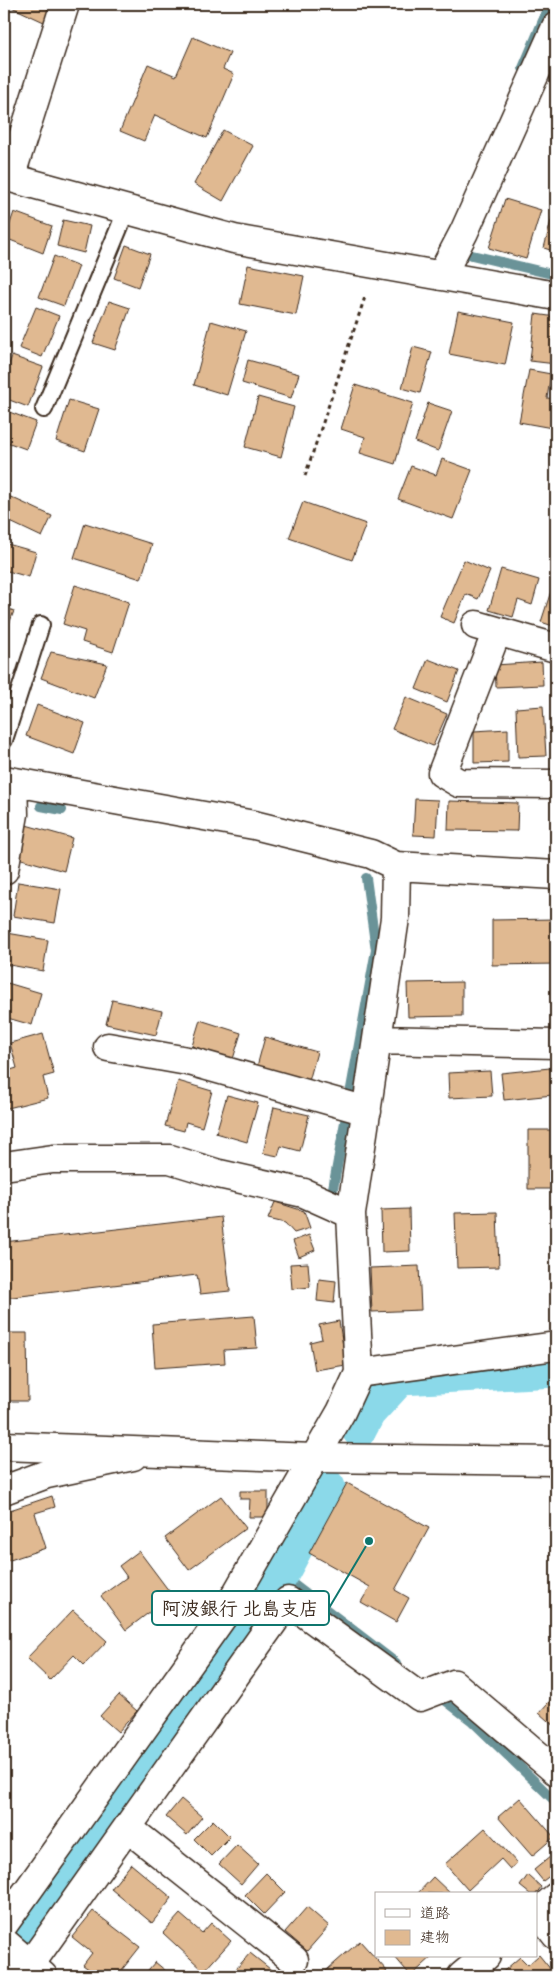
<svg xmlns="http://www.w3.org/2000/svg" width="560" height="1980" font-family="Delius,'Klee One',sans-serif">
<style>
.lines{fill:none;stroke-linecap:round;stroke-linejoin:round}
.stream{stroke:#6b9398;stroke-width:10}
.canal{stroke:#8bd9e9;stroke-width:35}
.building{fill:#e0b991;stroke:#3b2a1e}
.lane-casing{stroke:#3b2a1e;stroke-width:20}
.street-casing{stroke:#3b2a1e;stroke-width:31}
.secondary-casing{stroke:#3b2a1e;stroke-width:31}
.path{stroke:#3b2a1e;stroke-width:3;stroke-dasharray:4 4;stroke-linecap:butt}
.lane{stroke:#fff;stroke-width:16}
.street{stroke:#fff;stroke-width:28}
.secondary{stroke:#fff;stroke-width:28}
.leader{fill:none;stroke:#0f766e;stroke-width:2}
.callout-dot{fill:#0f766e;stroke:#fff;stroke-width:2}
.callout{fill:#fff;stroke:#0f766e;stroke-width:2}
.callout-label{font-size:19px;text-anchor:middle;font-weight:bold;fill:#3b2a1e}
</style>
<rect width="100%" height="100%" fill="#fff"/>
<filter id="ink" filterUnits="userSpaceOnUse"><feTurbulence type="fractalNoise" baseFrequency=".02" numOctaves="2"/><feDisplacementMap in="SourceGraphic" scale="10" xChannelSelector="R" yChannelSelector="G"/><feConvolveMatrix kernelMatrix="1 2 1 2 8 2 1 2 1" color-interpolation-filters="sRGB"/></filter>
<g filter="url(#ink)">
<g class="lines">
<path class="stream" d="M523,68L550,4
M455,251L556,275
M41,806L62,810
M332,1194L376,950L366,878
M281,1575L396,1663
M437,1694L471,1720L556,1802"/>
<path class="canal" d="M359,1430L368,1413L400,1378L556,1370
M4,1963L146,1772L281,1575L328,1487"/>
</g>
<path class="building" d="M5,4H54L46,23Z
M193,37L230,53L223,69L234,74L207,138L155,115L144,141L120,131L148,64L176,76Z
M223,130L253,146L223,201L194,184Z
M505,199L541,210L526,259L489,248Z
M14,212L52,226L43,253L5,238Z
M552,217L556,218V252L544,248Z
M63,220L90,226L84,253L57,246Z
M126,245L150,254L138,287L114,278Z
M54,256L79,266L64,306L39,297Z
M248,265L304,276L296,315L240,304Z
M109,301L130,308L115,350L93,343Z
M36,307L59,316L42,357L19,348Z
M458,311L514,322L505,365L449,354Z
M535,314L556,317V364L530,361Z
M211,321L246,331L227,395L194,385Z
M413,347L432,352L420,393L402,388Z
M12,356L43,367L28,407L4,398V378Z
M248,360L299,374L291,398L242,383Z
M529,370L551,374L547,398L556,399L552,428L519,422Z
M355,385L413,403L395,464L360,453L365,437L341,429Z
M258,397L294,407L281,457L245,447Z
M69,400L99,409L85,451L56,441Z
M428,403L452,411L438,451L415,442Z
M4,410L36,422L26,449L4,441Z
M442,459L472,470L453,519L398,499L411,466L436,475Z
M4,494L52,516L42,537L4,519Z
M303,502L366,524L352,560L289,538Z
M85,523L152,544L141,579L74,558Z
M4,543L36,552L29,577L4,570Z
M464,560L490,571L478,599L466,594L454,623L440,617Z
M501,569L539,580L532,605L518,600L513,617L489,610Z
M75,585L129,602L113,652L82,642L85,631L63,624Z
M553,585L556,586V627L541,622Z
M4,607L14,611L4,637Z
M51,652L107,664L94,698L41,678Z
M428,659L459,671L447,702L416,689Z
M542,662L543,685L496,687L495,665Z
M406,697L447,714L433,746L392,729Z
M37,705L85,723L74,754L26,736Z
M543,706L546,756L518,757L516,708Z
M508,729V762L474,763V731Z
M415,799L438,800L436,836L413,835Z
M449,801L518,803L517,831L448,830Z
M26,825L72,838L64,871L18,858Z
M18,882L61,889L55,923L13,916Z
M556,919V964L492,965V920Z
M7,933L48,940L43,971L4,964Z
M4,982L41,993L32,1025L4,1017Z
M462,982V1016L408,1017L407,983Z
M112,1000L162,1011L156,1035L106,1024Z
M200,1020L241,1033L233,1059L192,1046Z
M43,1034L54,1074L43,1077L48,1098L4,1109V1072L17,1068L10,1043Z
M265,1037L317,1052L308,1085L256,1070Z
M550,1068L553,1095L504,1100L501,1073Z
M490,1071L492,1096L449,1098L448,1073Z
M178,1081L212,1091L202,1127L186,1122L184,1131L165,1126Z
M227,1095L258,1103L247,1142L216,1133Z
M274,1107L309,1115L300,1151L281,1146L278,1156L263,1153Z
M528,1130H556V1189H528Z
M275,1202L304,1211L310,1228L294,1233L285,1223L268,1219Z
M409,1209L410,1251L382,1252L381,1210Z
M497,1212L499,1267L457,1268L455,1213Z
M221,1217L230,1291L200,1294L197,1275L4,1298V1242Z
M309,1235L315,1250L299,1257L293,1241Z
M308,1263L310,1287L292,1289L290,1264Z
M419,1266L421,1310L372,1312L370,1268Z
M319,1279L336,1281L334,1303L317,1301Z
M254,1316L257,1348L224,1350L225,1363L155,1368L152,1324Z
M339,1321L346,1365L315,1370L310,1342L322,1339L319,1325Z
M4,1333H27L28,1401H5Z
M347,1483L429,1528L395,1590L409,1598L396,1622L361,1602L370,1587L309,1553Z
M240,1491H268V1517H249L250,1499H240Z
M52,1496L55,1507L35,1513L46,1548L4,1562V1512Z
M221,1496L246,1528L189,1570L165,1538Z
M139,1551L172,1595L126,1630L101,1596L127,1577L119,1566Z
M73,1610L107,1641L84,1665L74,1655L50,1680L27,1658Z
M556,1694V1728L539,1713Z
M119,1695L137,1711L118,1732L100,1716Z
M520,1798L554,1837L532,1856L498,1817Z
M181,1799L202,1817L187,1835L166,1817Z
M213,1820L230,1837L211,1856L194,1839Z
M485,1828L517,1863L510,1869L501,1859L468,1890L445,1864Z
M237,1845L258,1864L241,1884L219,1864Z
M556,1852V1871L543,1881L534,1870Z
M131,1864L172,1898L152,1923L111,1889Z
M266,1873L285,1892L264,1914L245,1895Z
M528,1875L541,1887L536,1894H530L520,1886Z
M433,1877L451,1894L418,1893Z
M307,1907L329,1926L307,1951L285,1932Z
M93,1911L140,1947L117,1976H98L83,1965L92,1953L72,1937Z
M180,1914L202,1933L211,1923L231,1941L204,1971L163,1933Z
M360,1941L387,1971L381,1976H320Z
M250,1953L275,1973L273,1976H230Z
M539,1955L556,1976H498L520,1957L528,1965Z
M394,1956H433L411,1976Z
M155,1962L172,1976H143Z"/>
<g class="lines">
<g class="lane-casing">
<path id="lane" d="M44,409L127,209
M4,740L41,625"/>
</g>
<g class="street-casing">
<path id="street" d="M4,176L234,239L556,296
M10,178L65,4
M441,276L464,232L556,27
M476,625L556,648
M497,631L442,773L459,783L556,784
M4,780L254,825L371,854L396,866L556,875
M4,870L14,814L13,782
M377,1040L556,1044
M108,1047L193,1062L367,1111
M4,1166L53,1159H170L219,1174L304,1193L351,1214
M359,1373L556,1346
M4,1490L47,1474L133,1456
M128,1828L294,1960
M538,1912L556,1935
M536,1914L556,1897
M4,1924L226,1612L341,1412L359,1373L351,1214L395,918L396,866
M4,1942L43,1976
M22,1976L288,1601L420,1697L454,1684L556,1771
M462,1976L486,1956"/>
</g>
<g class="secondary-casing">
<path id="secondary" d="M4,1446L314,1458L556,1461"/>
</g>
<path class="path" d="M305,476L366,294"/>
<use href="#lane" class="lane"/>
<use href="#street" class="street"/>
<use href="#secondary" class="secondary"/>
</g>
</g>
<path class="leader" d="M369 1541L329 1608"/>
<circle class="callout-dot" cx="369" cy="1541" r="5"/>
<rect class="callout" x="152" y="1591" width="177" height="34" rx="5"/>
<g class="callout-label">
<text x="240" y="1615">阿波銀行 北島支店</text>
</g>
<rect width="560" height="1980" fill="none" stroke="#fff" stroke-width="20"/>
<rect x="10" y="10" width="540" height="1960" fill="none" stroke="#3b2a1e" stroke-width="2" filter="url(#ink)"/>
<rect x="375" y="1892" width="162" height="65" fill="#ffffff" stroke="#b1aaa5"/>
<rect x="385" y="1909" width="25" height="8" fill="#ffffff" stroke="#b1aaa5"/>
<text x="420" y="1918" font-size="15" fill="#3b2a1e">道路</text>
<rect x="385" y="1930" width="25" height="15" fill="#e0b991" stroke="#b1aaa5"/>
<text x="420" y="1942" font-size="15" fill="#3b2a1e">建物</text>
</svg>
